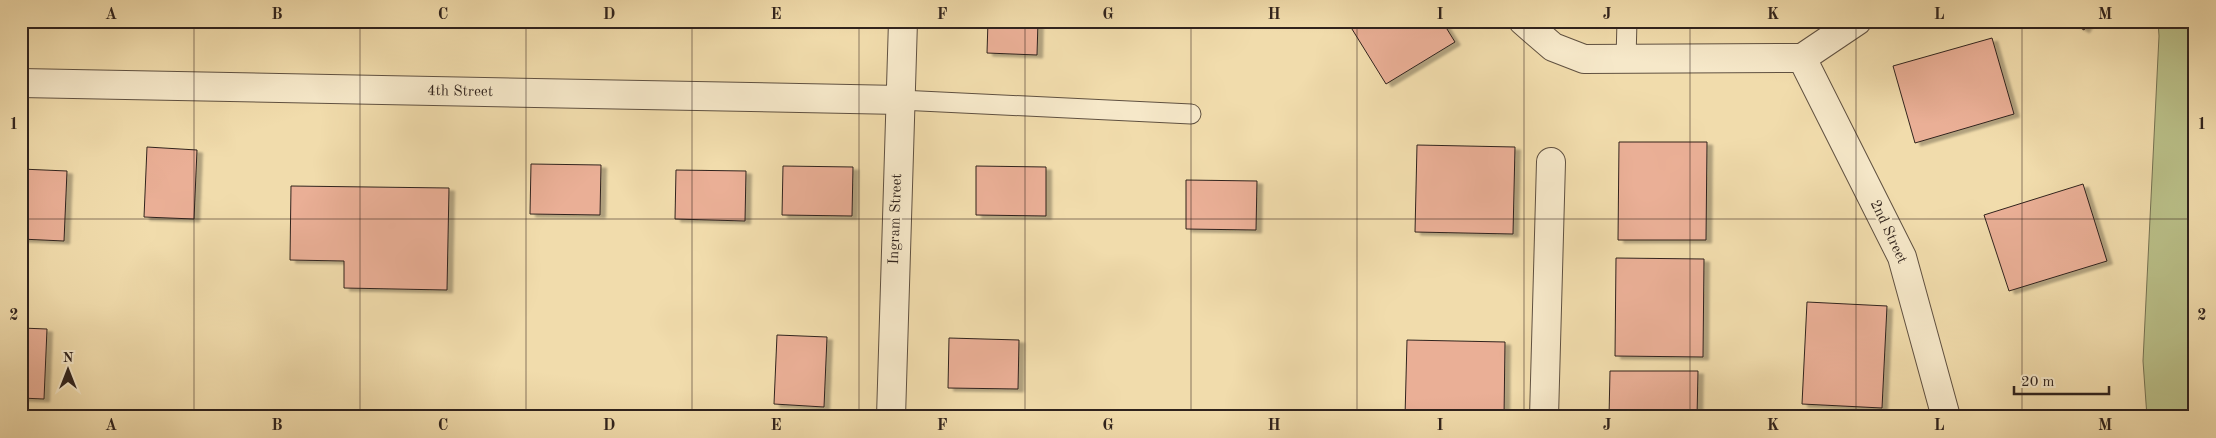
<svg xmlns="http://www.w3.org/2000/svg" width="2216" height="438" font-family="'Old Standard TT',serif">
<style>
.green{fill:#bac089;stroke:#757253}
.building{fill:#eaaf96;stroke:#30231d;filter:url(#shadow)}
.lines{fill:none;stroke-linecap:round;stroke-linejoin:round}
.lane-casing{stroke:#605141;stroke-width:21}
.street-casing{stroke:#605141;stroke-width:30}
.lane{stroke:#f6e8c9;stroke-width:19}
.street{stroke:#f6e8c9;stroke-width:28}
.grid{fill:none;stroke:#30231d;stroke-width:1;stroke-opacity:0.55}
.labels{text-anchor:middle;dominant-baseline:central;stroke-width:4.5;stroke-linejoin:round;paint-order:stroke}
.street-label{font-size:15px;fill:#30231d;stroke:#f6e8c9}
.neatline{fill:none;stroke:#30231d;stroke-width:2}
.grid-label{font-size:16px;text-anchor:middle;font-weight:bold;fill:#30231d}
</style>
<defs>
<filter id="shadow"><feDropShadow dx="5.5" dy="3" stdDeviation="1" flood-color="#0004"/></filter>
</defs>
<rect width="100%" height="100%" fill="#f1dcac"/>
<filter id="stains"><feTurbulence type="fractalNoise" baseFrequency=".004" numOctaves="4"/><feColorMatrix values="0 0 0 0 .2 0 0 0 0 .09 0 0 0 0 .02 0 0 0 .5 -.17"/></filter>
<radialGradient id="worn" r=".72"><stop offset=".6" stop-color="#630" stop-opacity="0"/><stop offset="1" stop-color="#630" stop-opacity=".3"/></radialGradient>
<path class="green" d="M2158,21H2195V417H2147L2143,361L2159,36Z"/>
<path class="building" d="M988,21H1038L1037,55L987,53Z
M1347,21H1442L1455,42L1386,84Z
M2069,21H2089L2084,30Z
M1992,38L2014,114L1915,143L1893,66Z
M1619,142H1707L1706,240H1618Z
M1417,145L1515,147L1513,234L1415,232Z
M147,147L197,150L194,219L144,217Z
M531,164L601,165L600,215L530,214Z
M783,166L853,167L852,216L782,215Z
M976,166L1046,167V216L976,215Z
M21,169L67,171L64,241L21,239Z
M676,170L746,171L745,221L675,219Z
M1186,180L1257,181L1256,230L1186,229Z
M2083,184L2107,261L2009,291L1984,215Z
M291,186L449,188L447,290L344,288V261L290,260Z
M1616,258L1704,259L1703,357L1615,356Z
M1807,302L1887,306L1882,408L1802,404Z
M21,328L47,329L44,399L21,398Z
M777,335L827,337L824,407L774,404Z
M949,338L1019,340L1018,389L948,388Z
M1407,340L1505,342L1504,417H1405Z
M1610,371H1698L1697,417H1609Z
M129,410L179,412V417H129Z"/>
<g class="lines">
<g class="lane-casing">
<path id="lane" d="M1626,59L1627,21
M900,100L1191,114"/>
</g>
<g class="street-casing">
<path id="street" d="M1523,21L1553,47L1584,59L1802,58L1857,21
M1802,58L1902,257L1946,417
M21,83L900,100
M891,417L903,21
M1544,417L1551,162"/>
</g>
<use href="#lane" class="lane"/>
<use href="#street" class="street"/>
</g>
<path class="grid" d="M194,21V417M360,21V417M526,21V417M692,21V417M859,21V417M1025,21V417M1191,21V417M1357,21V417M1524,21V417M1690,21V417M1856,21V417M2022,21V417M21,219H2195"/>
<g class="labels">
<g class="street-label">
<text transform="translate(460 92) rotate(1)">4th Street</text>
<text transform="translate(896 219) rotate(-88)">Ingram Street</text>
<text transform="translate(1888 232) rotate(65)">2nd Street</text>
</g>
</g>
<rect width="2216" height="438" fill="none" stroke="#f1dcac" stroke-width="55"/>
<g transform="translate(68 370)" stroke="#f6e8c9" stroke-width="4" paint-order="stroke">
<path d="M0-4L9 19L0 12L-9 19Z" fill="#30231d"/>
<text y="-8" font-size="14" font-weight="bold" text-anchor="middle" fill="#30231d">N</text>
</g>
<path d="M2014 386v8h95v-8" fill="none" stroke="#30231d" stroke-width="2.5"/>
<text x="2021" y="386" font-size="15" fill="#30231d" stroke="#f6e8c9" stroke-width="4" paint-order="stroke">20 m</text>
<rect x="28" y="28" width="2160" height="382" class="neatline"/>
<g class="grid-label">
<text x="111" y="19">A</text>
<text x="277" y="19">B</text>
<text x="443" y="19">C</text>
<text x="609" y="19">D</text>
<text x="776" y="19">E</text>
<text x="942" y="19">F</text>
<text x="1108" y="19">G</text>
<text x="1274" y="19">H</text>
<text x="1440" y="19">I</text>
<text x="1607" y="19">J</text>
<text x="1773" y="19">K</text>
<text x="1939" y="19">L</text>
<text x="2105" y="19">M</text>
<text x="14" y="129">1</text>
<text x="2202" y="129">1</text>
<text x="14" y="320">2</text>
<text x="2202" y="320">2</text>
<text x="111" y="430">A</text>
<text x="277" y="430">B</text>
<text x="443" y="430">C</text>
<text x="609" y="430">D</text>
<text x="776" y="430">E</text>
<text x="942" y="430">F</text>
<text x="1108" y="430">G</text>
<text x="1274" y="430">H</text>
<text x="1440" y="430">I</text>
<text x="1607" y="430">J</text>
<text x="1773" y="430">K</text>
<text x="1939" y="430">L</text>
<text x="2105" y="430">M</text>
</g>
<rect width="100%" height="100%" filter="url(#stains)"/>
<rect width="100%" height="100%" fill="url(#worn)"/>
</svg>
